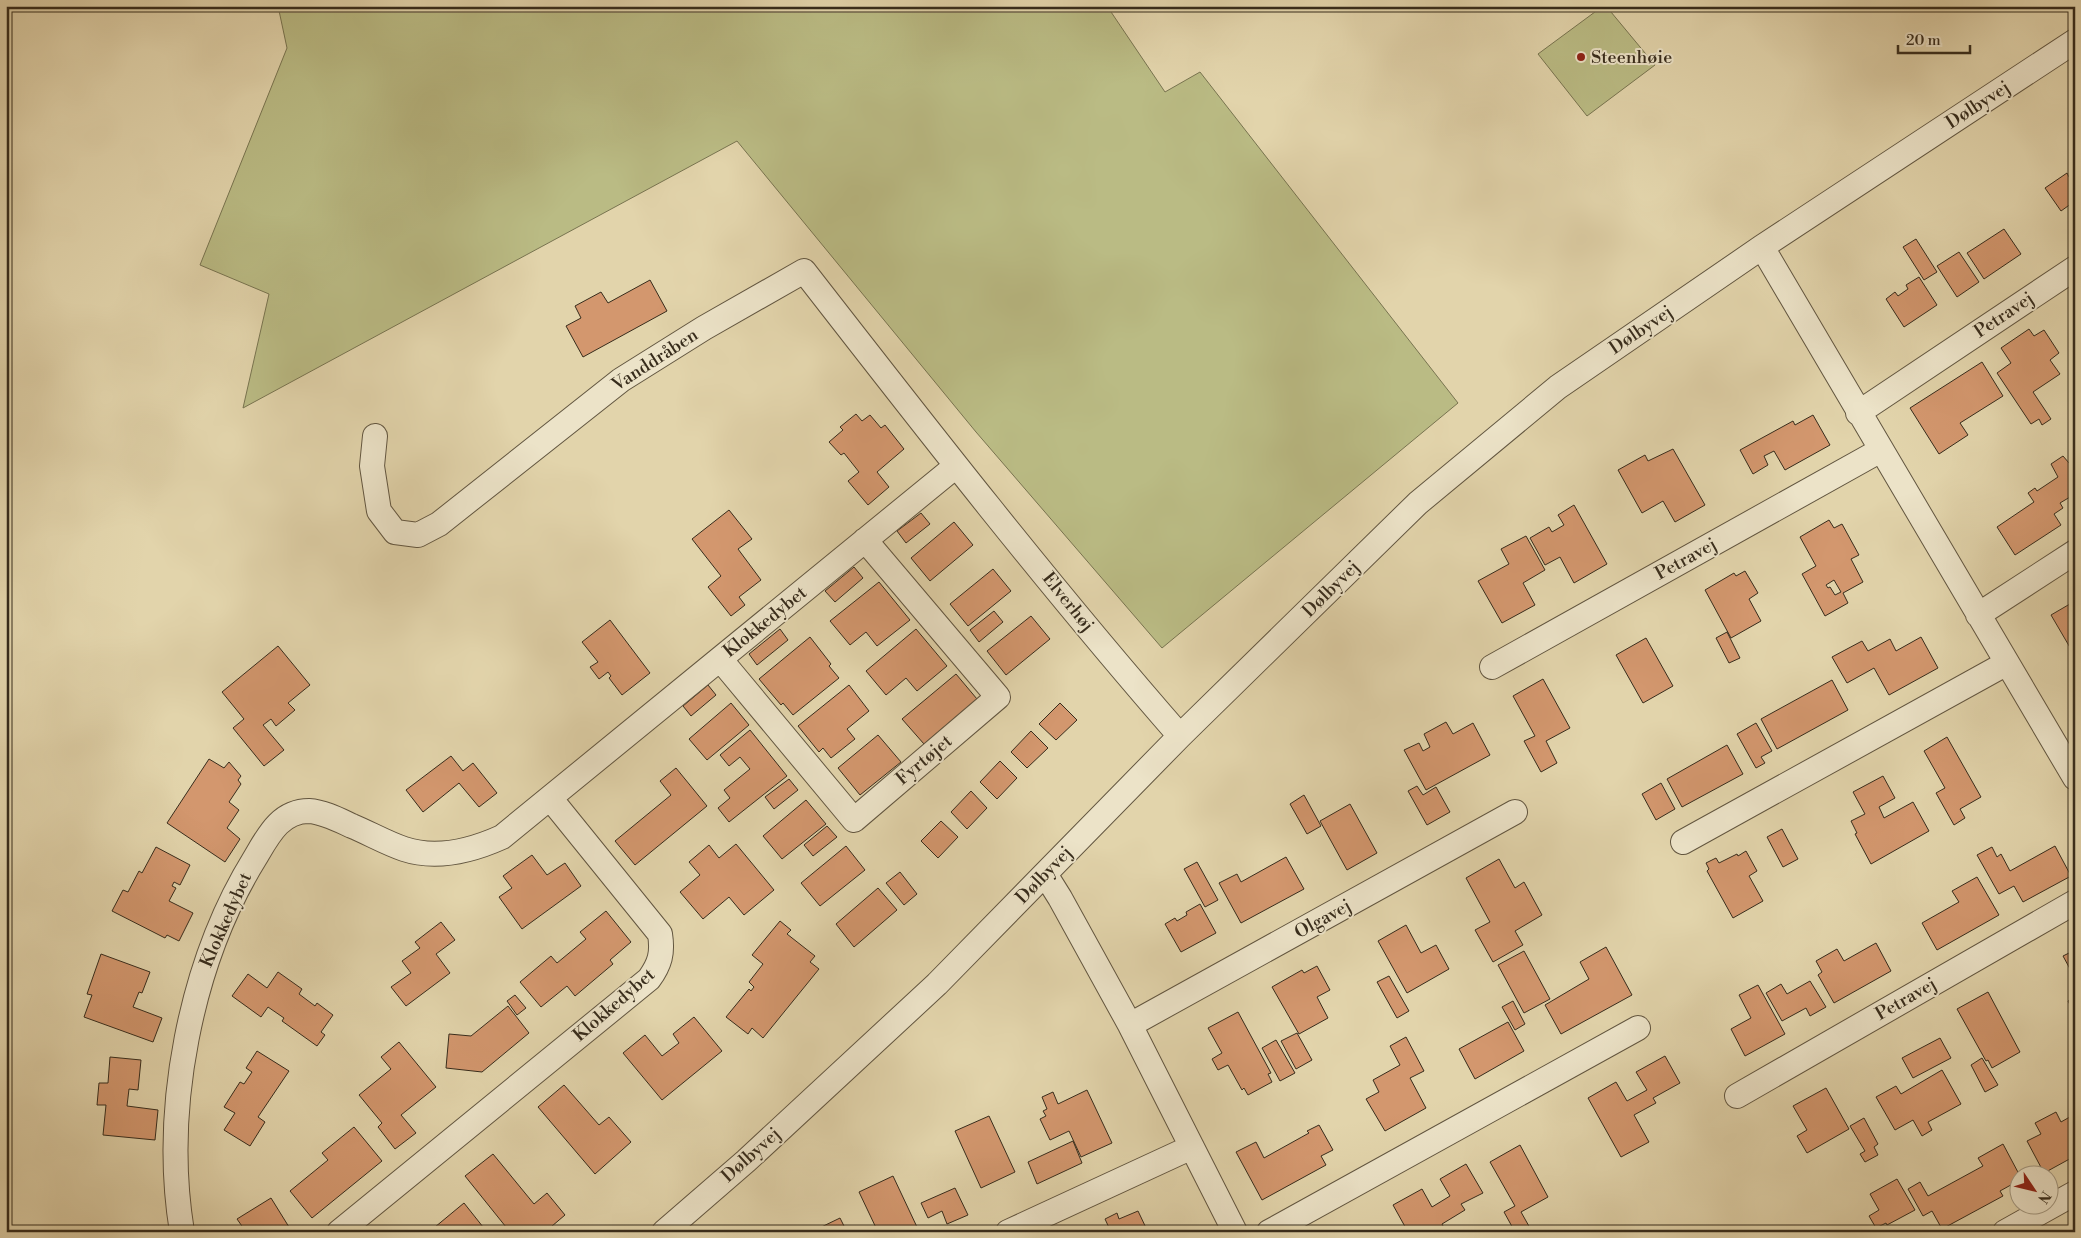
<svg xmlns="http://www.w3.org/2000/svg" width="2081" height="1238" font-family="'Libre Bodoni',serif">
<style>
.green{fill:#babb84;stroke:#787450}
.building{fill:#d3976e;stroke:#372c1c;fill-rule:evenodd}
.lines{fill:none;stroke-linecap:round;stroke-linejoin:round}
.minor-casing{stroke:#625640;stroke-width:26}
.minor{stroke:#ece3c8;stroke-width:24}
.poi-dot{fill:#8f2418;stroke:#ece3c8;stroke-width:2}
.labels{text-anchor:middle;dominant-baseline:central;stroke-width:4;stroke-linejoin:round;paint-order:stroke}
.poi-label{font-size:18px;fill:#372c1c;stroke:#ece3c8;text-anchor:start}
.street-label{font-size:18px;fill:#372c1c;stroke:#ece3c8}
</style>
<rect width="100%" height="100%" fill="#e2d4ab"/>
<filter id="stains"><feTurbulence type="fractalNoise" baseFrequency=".004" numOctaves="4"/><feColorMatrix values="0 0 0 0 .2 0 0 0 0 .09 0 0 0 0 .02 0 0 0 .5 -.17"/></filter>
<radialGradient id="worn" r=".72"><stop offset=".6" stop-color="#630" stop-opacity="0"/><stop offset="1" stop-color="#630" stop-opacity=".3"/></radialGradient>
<path class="green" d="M278,6H1107L1165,92L1200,72L1458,403L1162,648L976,432L737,141L243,408L269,294L200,265L287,48Z
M1603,6H1606L1655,65L1587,116L1538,54Z"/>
<path class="building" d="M2067,173L2069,177L2075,174V201L2061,211L2045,188Z
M2004,229L2021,254L1984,279L1967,253Z
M1916,239L1937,272L1924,280L1903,247Z
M1959,252L1979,282L1957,297L1937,266Z
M1919,277L1937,305L1904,327L1886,299L1895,292L1898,296L1908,289L1906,285Z
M650,280L667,311L583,357L566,326L581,318L575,306L601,292L608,303Z
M2029,329L2034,336L2044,330L2059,353L2050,360L2060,374L2033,392L2051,419L2042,425L2039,419L2031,424L1997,373L2011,363L2001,348Z
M1982,362L2003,396L1960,423L1968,435L1939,454L1910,408Z
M856,414L862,421L870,415L881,428L885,425L904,449L877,472L889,487L868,505L848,481L859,472L844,453L841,455L829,442L843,430L840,427Z
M1813,415L1830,445L1785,470L1774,451L1764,456L1768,465L1753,474L1740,450L1793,421L1795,425Z
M1673,449L1705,505L1675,522L1663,501L1642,513L1618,470L1645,455L1648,461Z
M2063,456L2069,463L2074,460L2075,461V494L2060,503L2063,508L2054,514L2061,525L2015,555L1997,527L2034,502L2028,493L2035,488L2037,491L2058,477L2051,464Z
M1574,505L1607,564L1574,583L1560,557L1545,565L1530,538L1549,527L1552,532L1564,525L1558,515Z
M729,510L752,539L738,549L761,580L739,597L745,605L731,616L708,587L721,576L692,539Z
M921,513L930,524L906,543L897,531Z
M1829,520L1834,528L1842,524L1859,555L1851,559L1863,582L1843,593L1848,603L1825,616L1802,574L1816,566L1800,537ZM1834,580L1841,592L1835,595L1830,587L1828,588L1826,585Z
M954,522L973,545L930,581L911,558Z
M1526,536L1545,570L1523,583L1535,605L1502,623L1478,581L1509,564L1501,549Z
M854,567L863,578L835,602L825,591Z
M993,569L1011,591L968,626L950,604Z
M1745,571L1758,593L1749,599L1761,621L1731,638L1705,590L1734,573L1736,576Z
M879,582L910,620L877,646L866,632L850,645L830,621Z
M2075,601V656L2051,615Z
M994,611L1003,622L979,642L970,630Z
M1031,616L1050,639L1006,675L987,651Z
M610,620L650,673L622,695L609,678L611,676L608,672L599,679L590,667L598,662L582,642Z
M780,629L788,640L757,665L749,654Z
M916,629L947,666L917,691L906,678L886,695L866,671Z
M1727,632L1740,658L1729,663L1716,638Z
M810,637L831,664L829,666L839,678L793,715L783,703L781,705L759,679Z
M1921,637L1938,668L1889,695L1874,668L1847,683L1832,657L1862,641L1868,651L1890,639L1896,651Z
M1646,638L1673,686L1643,703L1616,655Z
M278,646L310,685L288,703L295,710L276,726L271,719L263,725L284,750L264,766L233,728L244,719L222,692Z
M956,674L977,699L924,744L902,719Z
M1543,679L1570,728L1546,741L1557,763L1541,772L1524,741L1535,736L1513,696Z
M1832,680L1848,710L1777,749L1761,719Z
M708,685L716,695L691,716L683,706Z
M849,685L869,711L847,729L855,739L831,758L823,748L819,752L798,726Z
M731,703L749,725L707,760L689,739Z
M1060,703L1077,720L1056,740L1039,724Z
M1446,722L1453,734L1473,723L1490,755L1426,790L1404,750L1419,743L1423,751L1430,747L1424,734Z
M1756,723L1772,751L1761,757L1765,763L1756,768L1737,734Z
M750,730L787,776L729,822L718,808L730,798L724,790L750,769L740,757L729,766L720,755Z
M1031,731L1048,748L1027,768L1011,752Z
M878,735L901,762L860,795L838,768Z
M1947,737L1981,797L1960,809L1965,818L1954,825L1936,793L1945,788L1924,751Z
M1727,745L1743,774L1682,807L1667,779Z
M451,756L463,771L473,763L497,793L479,807L459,783L423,812L406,790Z
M209,759L224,768L229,762L241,776L238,780L241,784L229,802L239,810L227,828L240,839L225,862L167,823Z
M1000,761L1017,778L997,799L980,782Z
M676,768L707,806L635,865L615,841L671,795L660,781Z
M1883,776L1895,798L1879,807L1884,818L1913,802L1929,831L1871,864L1855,834L1857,833L1851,821L1865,814L1853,792Z
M789,779L798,790L774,809L765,797Z
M1661,783L1675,809L1656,820L1642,794Z
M1417,786L1423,795L1436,787L1450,812L1427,825L1408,791Z
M971,791L987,808L967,829L951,812Z
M1304,795L1321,826L1307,834L1290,804Z
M806,800L826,824L782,859L763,836Z
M1350,804L1377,853L1347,870L1320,821Z
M941,821L958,837L938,858L921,841Z
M827,826L837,837L813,856L804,845Z
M1782,829L1798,859L1783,867L1767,837Z
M736,844L774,890L744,915L729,897L703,919L680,892L700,875L689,862L709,845L719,858Z
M846,846L865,870L820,906L801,883Z
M2055,846L2071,876L2023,902L2014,886L1999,894L1977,855L1992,847L1997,857L2001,854L2010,871Z
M156,847L190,865L180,885L174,882L172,886L176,888L169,901L193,913L179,941L167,935L165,938L112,911L123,890L128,892L139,871L142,873Z
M1746,851L1757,871L1749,876L1763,901L1733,918L1707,871L1709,869L1706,863L1716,858L1719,863L1737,854L1738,856Z
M532,855L547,875L565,863L581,886L522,929L499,897L512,888L503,876Z
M1286,857L1304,889L1241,923L1219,883L1237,874L1241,882Z
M1499,859L1515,888L1524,882L1542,915L1515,931L1523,945L1493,962L1475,930L1490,922L1466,878Z
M1197,862L1218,900L1205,907L1184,869Z
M900,872L917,894L904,905L886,883Z
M1977,877L1999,915L1937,950L1922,923L1959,902L1952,891Z
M878,888L897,910L854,947L836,924Z
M1200,904L1216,933L1181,952L1165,924L1175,918L1177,921L1187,915L1186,912Z
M606,911L631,942L610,960L613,964L575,996L567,986L541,1007L520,982L551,956L557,963L586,939L580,932Z
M780,921L791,930L787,934L815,956L810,962L819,969L763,1038L752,1028L748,1034L726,1017L749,989L751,991L754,987L749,982L763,964L752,955Z
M441,922L455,940L436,954L450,973L406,1006L391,987L411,973L402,961L420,948L415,942Z
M1406,925L1421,953L1436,945L1449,969L1407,993L1378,941Z
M1876,943L1891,971L1834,1003L1818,975L1822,972L1816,961L1837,949L1844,961Z
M1606,947L1632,995L1561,1034L1545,1005L1589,979L1580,962Z
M2075,950V978L2063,956Z
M1524,951L1550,999L1524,1013L1498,965Z
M101,954L150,972L142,993L139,992L133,1007L162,1018L153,1042L84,1017L92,995L87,994Z
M1317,966L1330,990L1317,997L1328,1018L1299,1034L1272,987L1302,970L1304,973Z
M278,972L302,989L299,994L315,1006L317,1003L333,1015L321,1032L325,1035L317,1046L282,1021L284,1018L268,1007L261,1017L232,996L248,974L267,988Z
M1389,976L1409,1011L1397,1018L1377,982Z
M1810,981L1826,1007L1810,1016L1806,1008L1782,1021L1766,993L1781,984L1787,994Z
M1758,985L1785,1034L1745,1056L1731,1029L1751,1018L1739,995Z
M1988,992L2020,1052L1992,1068L1988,1060L1986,1061L1957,1009Z
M515,995L526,1008L517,1015L507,1001Z
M2075,996V1014L2068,1001Z
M1513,1001L1525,1024L1515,1030L1502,1007Z
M508,1006L529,1033L482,1072L446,1068L449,1034L471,1036Z
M1238,1012L1271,1073L1268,1074L1272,1082L1248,1095L1244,1088L1242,1090L1228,1065L1218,1070L1212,1059L1222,1053L1208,1028Z
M694,1017L722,1051L662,1100L623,1053L645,1035L662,1056L679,1043L673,1034Z
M1508,1022L1524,1051L1475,1079L1459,1049Z
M1297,1033L1312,1060L1296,1069L1281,1041Z
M1406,1037L1424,1071L1410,1078L1426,1108L1385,1131L1366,1099L1379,1092L1373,1080L1400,1065L1390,1046Z
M1940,1038L1951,1058L1913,1078L1902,1058Z
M1276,1040L1295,1073L1280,1081L1262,1048Z
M399,1042L436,1087L401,1115L416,1133L395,1149L378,1127L382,1123L359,1095L391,1069L381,1057Z
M257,1051L289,1071L258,1117L265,1122L250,1146L224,1130L235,1113L224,1107L240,1082L244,1084L252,1072L246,1068Z
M1665,1056L1680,1083L1653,1098L1656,1103L1634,1115L1649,1142L1621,1157L1588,1098L1616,1082L1627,1101L1647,1090L1636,1072Z
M110,1057L141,1060L138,1090L129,1089L127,1106L158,1110L155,1140L103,1135L106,1105H97L99,1083H108Z
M1982,1058L1998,1085L1985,1092L1971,1065Z
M1942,1070L1961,1104L1928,1122L1932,1130L1922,1136L1913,1120L1895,1130L1876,1097L1896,1086L1901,1094Z
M564,1085L599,1125L609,1117L631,1142L595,1174L538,1107Z
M1826,1088L1849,1129L1807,1153L1797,1136L1807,1130L1793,1106Z
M1087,1090L1112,1143L1081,1157L1069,1131L1050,1140L1040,1119L1046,1116L1043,1111L1047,1109L1042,1097L1053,1092L1058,1104Z
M2056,1112L2061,1122L2075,1114V1156L2044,1173L2027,1141L2041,1134L2035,1123Z
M989,1116L1015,1172L981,1188L955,1131Z
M1864,1118L1878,1144L1874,1147L1878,1155L1865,1162L1860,1154L1865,1151L1850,1126Z
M1319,1125L1333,1150L1321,1156L1326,1165L1262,1200L1236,1152L1256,1142L1264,1158L1309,1133L1307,1131Z
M354,1127L382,1161L312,1218L290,1191L328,1160L322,1153Z
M1073,1141L1082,1163L1037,1184L1028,1162Z
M2003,1144L2020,1176H2018V1181L2000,1191L2003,1196L1942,1229L1932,1211L1923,1216L1908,1189L1920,1182L1928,1196L1983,1166L1978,1158Z
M1520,1145L1548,1197L1521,1212L1530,1228L1523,1232H1515L1504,1212L1515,1206L1490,1162Z
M493,1154L534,1204L547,1193L565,1215L545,1232H510L465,1176Z
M1466,1164L1483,1193L1461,1204L1465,1210L1442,1224L1446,1232H1408L1393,1205L1422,1189L1432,1207L1450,1196L1440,1179Z
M893,1176L917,1227L906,1232H878L859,1192Z
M1897,1179L1915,1210L1887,1225L1886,1223L1876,1228L1869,1216L1879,1210L1870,1194Z
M955,1188L968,1215L947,1224L942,1211L928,1218L921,1203Z
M271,1198L289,1227L281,1232H240L244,1229L237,1219Z
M464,1203L487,1232H429Z
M1138,1211L1148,1232H1111L1105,1219L1117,1213L1119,1219Z
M840,1218L847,1232H811Z"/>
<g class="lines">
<g class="minor-casing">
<path id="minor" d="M1762,247L2075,778
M1858,413L2075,268
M375,436L372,466L379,511L395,532L418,535L439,524L621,380L704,328L804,271C926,428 1049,586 1180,736
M1978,615L2075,552
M720,659L854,820L998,697L865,540
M1492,667L1881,450
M1683,842L2007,663
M1045,874L1060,898L1130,1025L1235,1232
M1130,1025L1515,812
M1737,1096L2075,902
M182,1232C162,1110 190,963 255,858C268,836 280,811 309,811C324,812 339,820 352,826C369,833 386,843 404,849C437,860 471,851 502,837L956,466
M339,1232L649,979C660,964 663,953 660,934L550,798
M664,1232L746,1161L937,984L1180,736L1418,503L1558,387L1762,247L2075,41
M1008,1232L1192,1147
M1269,1232L1638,1028
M2005,1232L2075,1193"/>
</g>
<use href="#minor" class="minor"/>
</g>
<circle class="poi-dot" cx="1581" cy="57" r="5"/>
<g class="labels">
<g class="poi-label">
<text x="1591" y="57">Steenhøie</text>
</g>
<g class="street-label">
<text transform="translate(1978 105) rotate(-33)">Dølbyvej</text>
<text transform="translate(2004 315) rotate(-34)">Petravej</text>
<text transform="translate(1641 330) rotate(-34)">Dølbyvej</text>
<text transform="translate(655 360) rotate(-33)">Vanddråben</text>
<text transform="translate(1686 559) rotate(-29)">Petravej</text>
<text transform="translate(1331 589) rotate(-45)">Dølbyvej</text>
<text transform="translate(1068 602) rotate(51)">Elverhøj</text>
<text transform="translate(765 622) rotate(-39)">Klokkedybet</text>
<text transform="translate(924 760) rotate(-40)">Fyrtøjet</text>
<text transform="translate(1044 875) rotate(-46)">Dølbyvej</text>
<text transform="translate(1323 919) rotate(-29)">Olgavej</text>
<text transform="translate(226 920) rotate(-66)">Klokkedybet</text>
<text transform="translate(1906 999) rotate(-30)">Petravej</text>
<text transform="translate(614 1005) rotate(-41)">Klokkedybet</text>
<text transform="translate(751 1155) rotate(-42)">Dølbyvej</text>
</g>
</g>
<rect width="2081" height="1238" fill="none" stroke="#e2d4ab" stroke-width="25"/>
<rect x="8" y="8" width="2066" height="1223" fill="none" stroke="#372c1c" stroke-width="2.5"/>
<rect x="12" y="12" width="2056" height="1213" fill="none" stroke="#372c1c"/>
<g transform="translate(2034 1190) rotate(125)"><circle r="24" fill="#ece3c8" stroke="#a49a83"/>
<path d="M0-4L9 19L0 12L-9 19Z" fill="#8f2418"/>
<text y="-8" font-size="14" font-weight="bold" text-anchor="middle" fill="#372c1c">N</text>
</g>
<path d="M1898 45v8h72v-8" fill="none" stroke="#372c1c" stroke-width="2.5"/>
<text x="1906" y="45" font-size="15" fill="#372c1c" stroke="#ece3c8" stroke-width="4" paint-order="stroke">20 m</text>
<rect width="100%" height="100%" filter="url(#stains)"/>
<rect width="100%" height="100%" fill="url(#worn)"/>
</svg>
